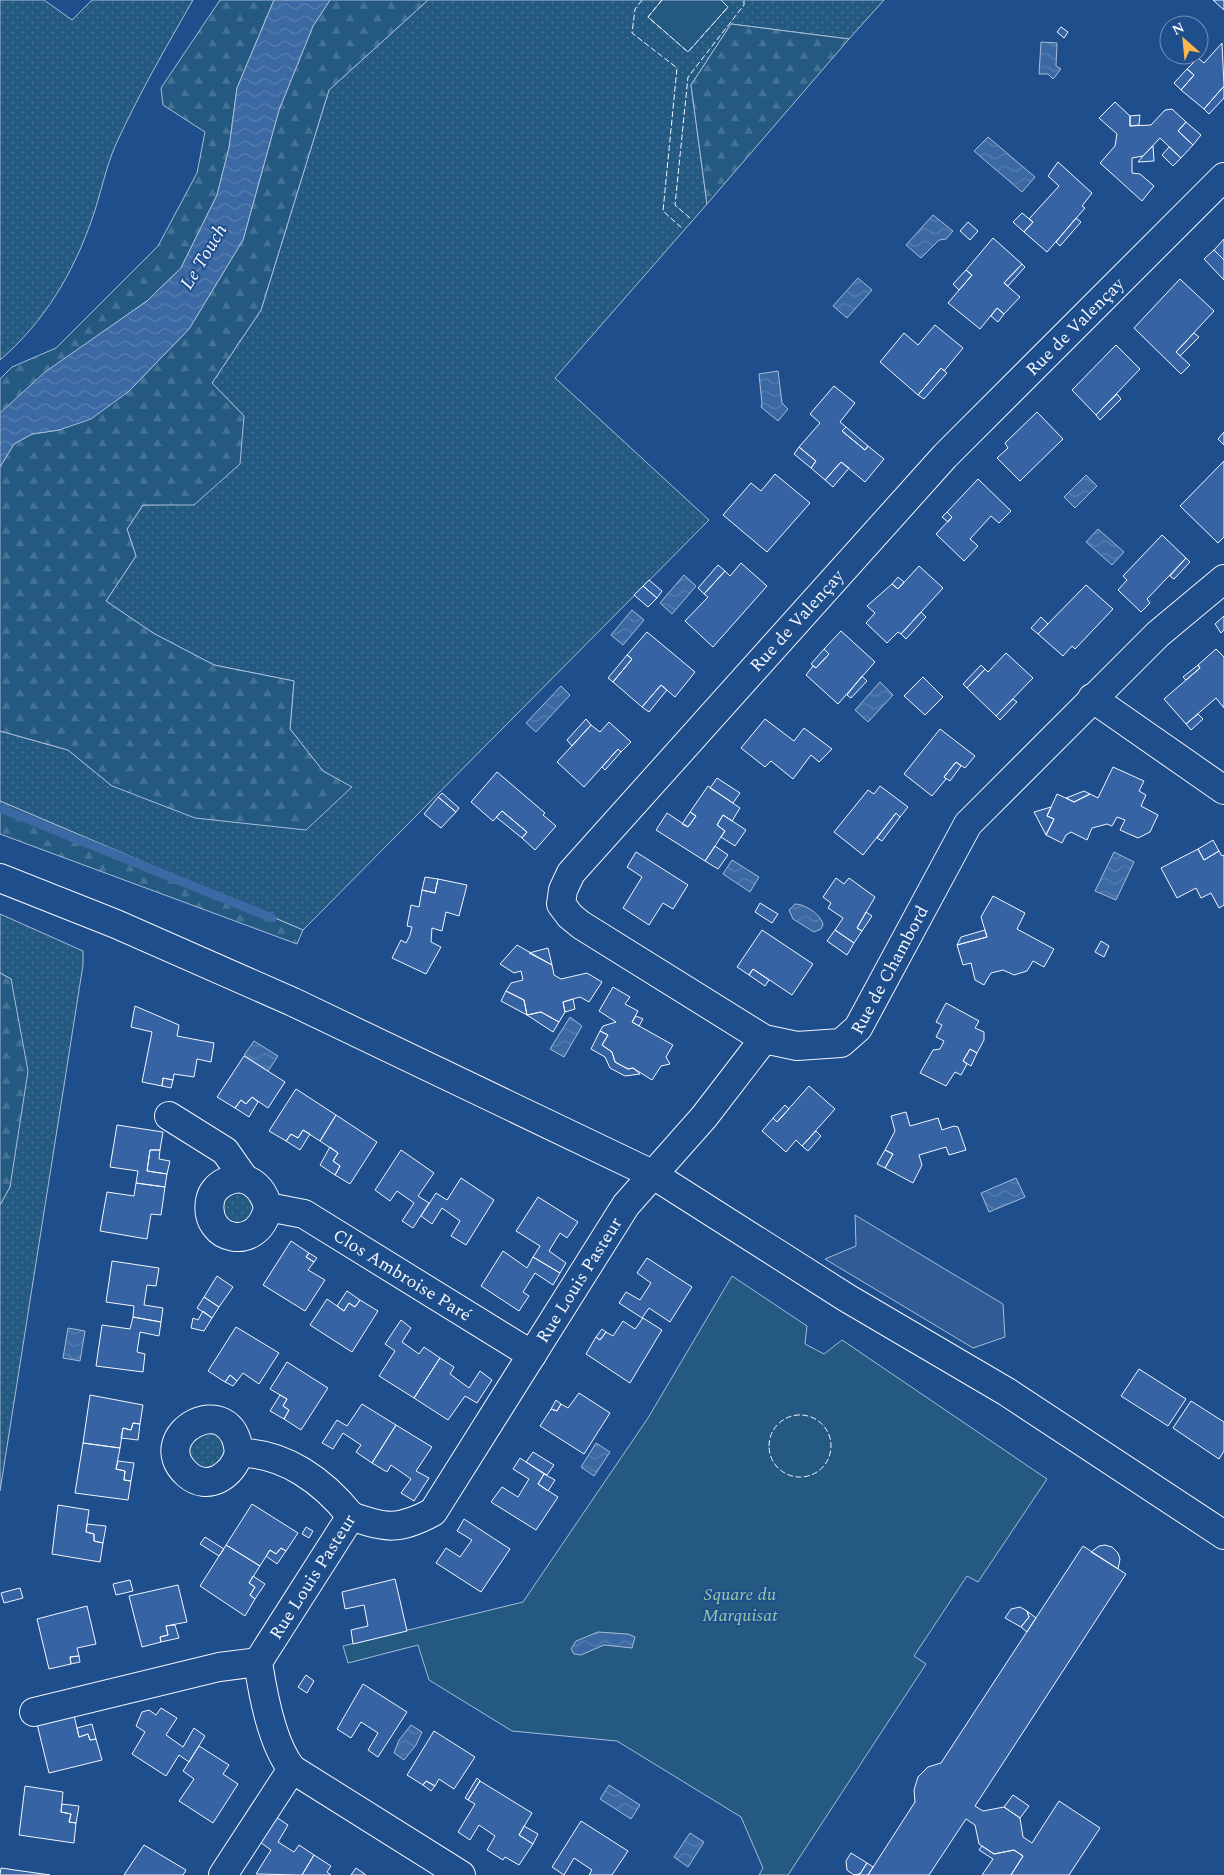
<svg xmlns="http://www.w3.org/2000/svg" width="1224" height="1875" font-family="Spectral,serif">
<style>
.grass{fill:url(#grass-dots);stroke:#a8bbd7}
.forest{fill:url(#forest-firs);stroke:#a8bbd7}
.park{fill:#245a82;stroke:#a8bbd7}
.parking{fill:#305b95;stroke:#a8bbd7}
.water{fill:url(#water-waves);stroke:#a8bbd7}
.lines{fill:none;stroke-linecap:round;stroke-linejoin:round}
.stream{stroke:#3b69a3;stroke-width:9}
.building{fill:#3563a3;stroke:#f2f6ff}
.minor-casing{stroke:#f2f6ff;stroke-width:30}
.major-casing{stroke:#f2f6ff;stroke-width:30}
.minor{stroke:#1f4e8c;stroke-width:28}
.major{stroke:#1f4e8c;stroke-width:28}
.fence{stroke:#f2f6ff;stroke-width:1;stroke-dasharray:6 2.5;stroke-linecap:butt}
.labels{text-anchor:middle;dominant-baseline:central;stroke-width:4;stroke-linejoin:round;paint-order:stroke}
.street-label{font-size:18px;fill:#f2f6ff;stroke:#1f4e8c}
.park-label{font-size:18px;font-style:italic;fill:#97c8a6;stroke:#1f4e8c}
.water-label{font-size:19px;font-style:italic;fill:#f2f6ff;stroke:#1f4e8c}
</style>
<defs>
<pattern id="grass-dots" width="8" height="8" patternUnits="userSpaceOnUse" patternTransform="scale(1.25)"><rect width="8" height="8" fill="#245a82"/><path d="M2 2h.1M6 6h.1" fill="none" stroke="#447295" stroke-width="1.8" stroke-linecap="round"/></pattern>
<pattern id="forest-firs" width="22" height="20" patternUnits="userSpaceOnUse" patternTransform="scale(1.25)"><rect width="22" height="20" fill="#245a82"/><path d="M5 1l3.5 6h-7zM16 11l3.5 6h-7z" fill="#447295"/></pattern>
<pattern id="water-waves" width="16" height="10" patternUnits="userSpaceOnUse" patternTransform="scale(1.25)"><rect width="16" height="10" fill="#3b69a3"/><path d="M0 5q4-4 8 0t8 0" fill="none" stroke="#587fb1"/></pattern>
</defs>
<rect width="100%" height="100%" fill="#1f4e8c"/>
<path class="grass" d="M0,0H44L72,20L92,0H193C166,47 139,94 116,144C105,169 101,194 92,219C73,274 44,322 0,360Z
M428,0H884L849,39L731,24L691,85L707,204L555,378L709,520L303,930L0,801V731L68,750L112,786L351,787L323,771L290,729L294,681L214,665L153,633L106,601L136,556L127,529L143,505L194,504L244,416L212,383L261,310L329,90Z
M0,914L83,951V965L0,1491V1205L10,1187L11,979L0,973Z
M234,1191L248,1194L255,1207L250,1221L235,1225L223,1216L222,1201Z
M220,1432L228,1458L205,1472L189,1462L187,1444L192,1435Z"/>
<path class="forest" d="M220,0H274L237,88L229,148L217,195L181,268L147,301L46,372L0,414V379L12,367L56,348L158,246L197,173L205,132L163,105L161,88Z
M330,0H428L329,90L261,310L212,383L244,416L240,464L194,505H143L127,529L136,556L106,601L153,633L214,665L294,681L290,729L323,771L352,787L306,830L195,818L112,786L68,750L0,731V467L14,444L32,434L59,430L128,392L189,329L243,240L279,110L313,26Z
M731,24L849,39L707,204L691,85Z
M0,801L303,930L297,944L0,834Z
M0,973L11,979L28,1071L10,1187L0,1205Z"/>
<path class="park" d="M662,0H721L728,7L688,52L648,17Z
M732,1276L807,1326L805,1344L824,1354L842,1340L1047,1479L978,1582L967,1576L914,1656L926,1664L788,1875H759L763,1868L741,1817L617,1741L512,1731L429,1680L418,1645L348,1663L343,1646L523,1602L648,1418Z"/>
<path class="parking" d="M855,1215L1003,1304L1005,1337L973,1348L825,1259L856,1246Z"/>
<path class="water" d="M274,0H330L313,26L279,110L243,240L189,329L128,392L91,419L59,430L32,434L14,444L0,467V413L45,372L147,301L181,268L217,195L229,148L237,88Z
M1041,42L1057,43L1056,66L1061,69L1053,79L1048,74H1039Z
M988,137L1035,177L1022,192L974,151Z
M933,215L953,231L946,239L939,240L921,258L906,245Z
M858,278L872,290L847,318L833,306Z
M778,371L782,403L788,409L778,421L761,407L762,404L759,374Z
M1086,475L1097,486L1075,508L1064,497Z
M1098,529L1124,552L1112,565L1086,542Z
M684,575L696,586L672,614L660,603Z
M632,610L644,620L623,645L611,635Z
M880,682L893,695L868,722L855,710Z
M561,686L570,695L536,732L526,723Z
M1114,852L1134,862L1116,900L1095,891Z
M732,860L759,877L750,892L723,874Z
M795,904C805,904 822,915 823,925L821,929L814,932L793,919L789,910Z
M570,1017L582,1026L564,1057L550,1049Z
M254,1041L278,1056L268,1071L244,1055Z
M1016,1178L1025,1197L989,1212L981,1193Z
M68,1328L85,1331L80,1361L63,1358Z
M596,1443L610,1452L594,1476L581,1467Z
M598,1632L628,1634L635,1637L632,1648L604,1645L581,1655L574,1654L571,1649L576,1641Z
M411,1725L422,1732L416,1745L404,1760L394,1753L399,1740Z
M609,1785L640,1805L631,1819L600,1799Z
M690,1833L704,1842L688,1867L674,1857Z"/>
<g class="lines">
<path class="stream" d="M0,808L272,918"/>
</g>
<path class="building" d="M1213,0H1224V10Z
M1061,27L1068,32L1064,38L1057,32Z
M1222,43L1224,86L1204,109L1181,90L1194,75L1187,69L1198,58L1204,63Z
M1187,69L1194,75L1181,90L1174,83Z
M1224,86V98L1209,114L1204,109Z
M1115,102L1130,116V126L1151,125L1165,110L1172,109L1186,122L1178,131L1193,145L1181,158L1160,138L1143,156L1132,158V173L1140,174L1154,186L1142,201L1100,163L1115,146L1117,134L1099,118Z
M1140,115L1139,125L1130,126V116Z
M1186,122L1201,135L1193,145L1178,131Z
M1153,146L1154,161L1138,162L1143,156Z
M1169,147L1181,158L1173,166L1162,155Z
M1058,162L1092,193L1082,206L1085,208L1047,252L1024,232L1033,222L1029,219L1059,186L1048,176Z
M1022,213L1033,222L1024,232L1013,222Z
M1076,218L1081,222L1060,246L1056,242Z
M968,222L978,231L970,240L960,231Z
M993,238L1022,264L1004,283L1020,297L1004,314L997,308L980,329L948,303L972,275L966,270Z
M1224,239V260L1214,250Z
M1214,250L1224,260V280L1204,259Z
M1022,264L1025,267L1008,286L1004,283Z
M966,270L972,275L959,290L953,284Z
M1180,279L1214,311L1176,352L1190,365L1181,374L1134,328Z
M997,308L1004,314L998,322L991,316Z
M935,325L963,348L944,371L941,368L918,395L880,362L904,333L918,345Z
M1194,333L1199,337L1180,356L1176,352Z
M1116,345L1140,369L1096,415L1072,390Z
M941,368L947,373L924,399L918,395Z
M834,386L855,403L840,422L846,427L842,431L865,450L868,446L884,459L865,482L841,462L825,480L811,468L816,461L799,447L820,423L810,414Z
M1117,394L1121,399L1100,420L1096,415Z
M1037,412L1063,439L1020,481L997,458L1008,448L1005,443Z
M846,427L868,446L865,450L842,431Z
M1224,432V445L1218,439Z
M799,447L816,461L811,468L794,454Z
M1224,461V537L1218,543L1180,506Z
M841,462L849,468L833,487L825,480Z
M775,474L810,503L767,552L723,515L751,483L761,491Z
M978,479L1011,511L999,523L991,516L970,539L978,546L964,561L936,534L952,517L947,512Z
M947,512L952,517L948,522L942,517Z
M1162,535L1186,558L1147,599L1150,603L1141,612L1118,590L1127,580L1123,576Z
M1186,558L1190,562L1174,579L1170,576Z
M741,563L767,586L713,647L685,621L708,597L704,594L725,571L730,576Z
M718,565L725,571L704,594L698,588Z
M919,566L943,588L901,634L898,632L887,643L866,623L875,613L867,606L892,584L898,589Z
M898,577L904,582L898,589L892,584Z
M649,580L662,591L657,598L643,586Z
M1086,585L1113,609L1075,649L1072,646L1063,656L1038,634Z
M643,586L657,598L648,607L634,595Z
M921,612L926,617L906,639L901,634Z
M1224,616V630L1221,633L1215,624Z
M1041,617L1048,624L1038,634L1031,628Z
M841,631L875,662L838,704L806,675L813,666L816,668L829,654L824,649Z
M647,632L695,672L675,697L661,685L642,707L613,682L632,659L627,655Z
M824,649L829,654L816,668L811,664Z
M1216,649L1224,657V708L1216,698L1186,724L1164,699L1200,668L1198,665Z
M1006,653L1033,678L996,716L967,688L985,669L988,672Z
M627,655L632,659L613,682L608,678Z
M981,665L985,669L967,688L963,684Z
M1198,665L1200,668L1186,680L1183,677Z
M862,676L867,681L851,698L847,695Z
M923,677L943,697L925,715L904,696Z
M661,685L667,690L649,712L642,707Z
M1013,699L1017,702L1000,720L996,716Z
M1198,714L1203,719L1191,730L1186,724Z
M586,719L591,725L572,746L567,740Z
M765,719L794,741L804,728L832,749L819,762L811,755L793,779L771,761L765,767L741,748Z
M609,722L631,742L621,752L618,749L584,787L557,762L591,725L600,732Z
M940,729L975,756L965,768L956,762L944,777L946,779L932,796L904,774Z
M618,749L621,752L605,770L602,767Z
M956,762L961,766L950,781L944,777Z
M1113,767L1144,781L1139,791L1146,795L1141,806L1158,815L1150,832L1138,838L1120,830L1125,820L1117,817L1112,826L1107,824L1092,828L1087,840L1071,832L1066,835L1062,843L1046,835L1054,819L1047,816L1057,794L1074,802L1090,794L1098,798Z
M497,772L545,813L543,815L556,826L535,850L522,838L527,832L502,811L493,821L471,802Z
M717,778L740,793L733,803L710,788Z
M708,786L740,808L732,821L723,815L717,825L725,831L705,861L656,830L667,813L688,827L696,816L690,812Z
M880,786L908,807L900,817L896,813L863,855L834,832L868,790L874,794Z
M1084,791L1090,794L1074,802L1066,798Z
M442,793L459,808L456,812L438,797Z
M438,797L456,812L441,828L424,814Z
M1051,807L1047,816L1054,819L1046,835L1034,812Z
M502,811L527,832L522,838L496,817Z
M690,812L696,816L688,827L682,824Z
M896,813L900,817L882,841L877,838Z
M723,815L746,830L735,846L721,837L725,831L717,825Z
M1213,840L1219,851L1204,860L1198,849Z
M715,846L728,855L718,869L705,861Z
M1198,849L1204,860L1219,851L1222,856L1224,855V905L1219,908L1211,893L1201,898L1196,888L1177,898L1161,868Z
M636,852L688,885L673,909L663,903L649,925L623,908L642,877L627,867Z
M425,877L438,879L435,893L422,890Z
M836,878L844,884L849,878L875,897L857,928L862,931L854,943L835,930L843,918L828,908L831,903L823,897Z
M438,879L467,885L459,916L446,912L442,931L432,928L431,942L441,947L426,974L392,958L401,940L406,943L410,935L412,927L407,926L411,905L419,907L422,890L435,893Z
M993,896L1025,913L1017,929L1054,949L1044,967L1033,961L1027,971L1014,975L1003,970L991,973L984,985L975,980L971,963L963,965L957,945L987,937L981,917Z
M760,903L778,914L772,923L755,912Z
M866,912L872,916L862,931L857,928Z
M762,930L813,964L792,995L753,969L749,975L737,967Z
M835,930L854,943L847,955L827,941Z
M985,930L987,937L957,945L961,937Z
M1101,941L1109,946L1104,957L1095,952Z
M517,945L552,965L554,975L561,979L587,973L602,982L589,1002L580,997L563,1002L565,1012L559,1022L541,1012L527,1015L524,1000L506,991L511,983L523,980L521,971L514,973L500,964Z
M548,948L552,965L529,953Z
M753,969L769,980L765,986L749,975Z
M613,987L630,997L625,1004L638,1011L632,1022L673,1045L666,1057L670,1064L661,1066L652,1080L633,1068L628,1069L615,1062L612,1052L602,1045L608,1035L600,1031L603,1026L616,1022L599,1011Z
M506,991L524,1000L527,1015L501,1001Z
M573,999L575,1009L565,1012L563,1002Z
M946,1003L979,1021L975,1028L984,1032V1040L977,1053L970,1049L963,1061L967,1064L961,1075L955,1072L946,1086L920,1073L933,1050L940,1049L944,1041L936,1037L942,1025L936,1022Z
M135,1006L179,1025L177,1036L214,1043L211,1062L197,1059L194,1077L174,1074L173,1080L163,1078L162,1086L142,1082L152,1032L131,1027Z
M541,1012L559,1022L553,1032L527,1015Z
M636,1016L643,1019L639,1026L632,1022Z
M600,1031L608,1035L602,1045L612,1052L615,1062L628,1069L633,1068L640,1074L625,1076L610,1068L605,1057L591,1049Z
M970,1049L977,1053L971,1066L963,1061Z
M244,1056L285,1082L268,1108L252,1097L246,1104L241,1100L235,1108L217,1097Z
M163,1078L173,1080L171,1088L162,1086Z
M809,1086L835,1109L802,1146L796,1140L786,1152L762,1131L773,1118L777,1122Z
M296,1089L336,1115L320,1141L303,1130L298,1138L291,1134L286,1141L269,1131Z
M252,1097L258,1102L249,1117L235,1108L241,1100L246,1104Z
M785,1105L789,1109L777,1122L773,1118Z
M906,1112L910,1126L938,1118L942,1130L954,1126L958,1127L966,1150L949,1155L946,1147L919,1155L922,1165L913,1183L885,1168L893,1154L885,1150L895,1131L891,1116Z
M336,1115L377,1142L350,1184L335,1175L340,1166L333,1161L338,1153L320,1141Z
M117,1125L163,1132L160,1150H150L147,1171L167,1174L165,1187L136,1183L138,1171L110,1167Z
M303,1130L310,1134L300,1150L286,1141L291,1134L298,1138Z
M816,1131L821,1136L808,1151L802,1146Z
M330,1147L338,1153L333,1161L340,1166L335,1175L320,1165Z
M150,1150H160L159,1159L170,1161L167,1174L147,1171Z
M401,1150L434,1173L418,1196L429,1203L413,1228L402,1221L414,1203L397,1191L390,1201L375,1190Z
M885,1150L893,1154L885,1168L877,1164Z
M461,1178L494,1200L466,1245L451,1236L460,1221L442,1208L432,1224L421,1216L436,1193L447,1200Z
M136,1183L165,1187L161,1215L151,1214L147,1239L100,1231L107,1192L134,1196Z
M538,1197L578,1222L567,1238L560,1233L549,1251L566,1263L560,1273L533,1257L540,1246L516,1231Z
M291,1241L309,1253L306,1257L314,1262L308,1270L325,1280L305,1311L263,1285Z
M503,1251L527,1268L533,1257L560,1273L553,1285L535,1273L523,1292L529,1296L519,1311L481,1286Z
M309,1253L317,1258L314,1262L306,1257Z
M647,1258L692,1287L670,1322L649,1308L642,1318L619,1303L626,1292L640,1300L651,1283L637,1273Z
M112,1261L159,1268L156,1286L147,1285L144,1305L163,1308L161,1322L133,1317L134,1306L106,1302Z
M217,1276L233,1287L219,1307L204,1297Z
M347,1291L360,1300L355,1307L349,1303L344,1311L337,1306Z
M204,1297L219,1307L212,1318L197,1308Z
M327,1299L344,1311L349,1303L355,1307L360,1300L378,1311L352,1352L310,1325Z
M203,1311L212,1318L204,1331L191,1328L193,1318L198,1320Z
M133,1317L161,1322L159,1336L140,1332L137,1352L145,1354L143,1372L96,1366L102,1325L130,1329Z
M643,1318L662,1330L630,1383L586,1354L596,1337L600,1340L606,1332L613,1336L623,1321L635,1329Z
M401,1320L411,1328L402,1342L419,1354L424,1347L440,1358L414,1398L379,1376L395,1351L385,1344Z
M236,1327L279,1353L259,1384L243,1373L237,1381L230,1375L225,1382L208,1371Z
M602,1329L606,1332L600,1340L596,1337Z
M440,1358L454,1367L450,1374L469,1388L480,1371L492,1380L477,1403L465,1396L448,1420L414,1398Z
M287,1362L328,1388L301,1430L284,1419L289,1410L283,1406L287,1399L270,1389Z
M1139,1369L1186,1399L1168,1426L1121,1396Z
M230,1375L237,1381L233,1386L225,1382Z
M579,1393L610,1413L584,1454L540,1426L551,1409L557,1411L561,1404L568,1408Z
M90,1395L143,1405L140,1424L133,1423L131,1430L123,1428L120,1448L83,1443Z
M280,1395L287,1399L283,1406L289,1410L284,1419L270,1411Z
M556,1400L561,1404L557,1411L551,1409Z
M1191,1401L1224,1422V1451L1219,1459L1173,1428Z
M362,1404L396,1425L372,1463L356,1452L361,1445L343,1433L333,1449L322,1443L337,1420L347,1426Z
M133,1423L140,1424L138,1440L121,1438L123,1428L131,1430Z
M396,1425L432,1447L416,1471L429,1478L414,1501L401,1493L411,1479L391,1465L387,1472L372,1463Z
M83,1443L120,1448L116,1469L125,1471L124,1480L131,1481L128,1500L75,1493Z
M533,1452L554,1465L547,1475L526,1462Z
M520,1458L544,1474L538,1484L558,1497L536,1530L491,1502L502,1487L518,1497L529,1479L513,1469Z
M118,1461L134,1463L131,1481L124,1480L125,1471L116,1469Z
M544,1474L555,1480L548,1491L538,1484Z
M252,1504L298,1533L286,1551L281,1548L276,1554L270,1550L260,1566L226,1545Z
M58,1505L89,1510L86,1532L94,1534V1541L103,1543L100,1562L52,1554Z
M464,1519L510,1549L481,1592L436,1563L446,1548L460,1557L472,1540L457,1531Z
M87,1524L106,1526L103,1543L94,1541V1534L86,1532Z
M306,1527L313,1531L309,1538L302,1534Z
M205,1537L224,1549L219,1556L200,1544Z
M226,1545L260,1566L249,1583L255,1587L250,1595L255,1599L245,1616L200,1586Z
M1105,1545L1112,1547L1118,1553L1120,1559L1118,1569L1091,1552L1099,1546Z
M1083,1546L1126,1574L975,1806L983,1811L1004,1807L1020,1818L1023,1837L1032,1843L1059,1801L1100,1828L1069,1875H1011L1023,1856L1014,1850L994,1854L979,1844L975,1825L966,1819L929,1875H868L915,1802L914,1790L918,1777L928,1767L941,1763Z
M281,1548L286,1551L277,1564L266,1556L270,1550L276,1554Z
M253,1576L265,1584L255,1599L250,1595L255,1587L249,1583Z
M395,1579L407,1631L353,1644L351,1630L368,1626L364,1605L345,1609L342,1592Z
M130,1580L133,1591L116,1595L113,1584Z
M178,1585L187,1622L166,1626L168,1635L160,1637L161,1642L142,1647L129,1596Z
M20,1588L23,1598L4,1603L1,1593Z
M87,1606L96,1644L77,1648L79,1656L70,1657L71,1664L49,1669L37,1619Z
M1020,1607L1027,1611L1029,1617L1021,1627L1005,1618L1011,1609Z
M1027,1611L1036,1618L1027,1632L1021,1627L1029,1617Z
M175,1625L179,1638L161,1642L160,1637L168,1635L166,1626Z
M79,1656L80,1662L71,1664L70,1657Z
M306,1675L314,1681L307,1693L298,1687Z
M363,1684L407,1712L378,1757L368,1750L378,1733L361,1722L351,1738L337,1729Z
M161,1708L177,1718L166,1735L183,1747L194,1728L205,1736L189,1762L179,1755L166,1776L132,1754L145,1732L136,1726L142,1712L149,1710L156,1715Z
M74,1715L79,1737L88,1734L90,1740L96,1739L102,1760L49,1773L37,1724Z
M92,1724L96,1739L90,1740L88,1734L79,1737L77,1728Z
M434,1731L475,1757L454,1789L439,1779L435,1786L426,1781L423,1785L407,1775Z
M199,1746L229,1765L223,1774L238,1784L213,1823L179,1801L194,1779L183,1771Z
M477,1778L480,1781L468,1800L465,1798Z
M426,1781L435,1786L431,1791L423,1785Z
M480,1781L532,1813L519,1835L533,1844L519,1865L505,1857L503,1860L487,1850L495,1836L479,1825L470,1840L458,1832L475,1804L468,1800Z
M25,1786L63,1792L61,1812L71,1814L69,1822L76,1823L74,1843L19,1835Z
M1013,1795L1029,1806L1020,1818L1004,1807Z
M62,1804L79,1806L76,1823L69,1822L71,1814L61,1812Z
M276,1817L288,1825L278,1842L294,1852L299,1845L314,1855L302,1875L256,1874L271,1850L260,1842Z
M581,1821L628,1851L612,1875H589L592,1870L574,1858L564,1875L552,1867Z
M524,1826L538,1834L533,1844L519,1835Z
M144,1845L186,1870L183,1875H124Z
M982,1846L994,1854L1014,1850L1023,1856L1011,1875H982L993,1859L979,1850Z
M851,1853L867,1863L860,1874L854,1875L847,1870L846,1861Z
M314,1855L331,1866L327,1872L331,1875H302Z
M867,1863L873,1867L868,1875H854L860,1874Z
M1,1868L50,1875H0Z
M356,1868L366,1875H351Z"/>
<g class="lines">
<g class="minor-casing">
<g id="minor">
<path id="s1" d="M1224,177L945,456L571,873L563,890L561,904L570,916L581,925L764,1039L797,1046L841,1043L858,1028L968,824L1158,634L1224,579"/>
<path d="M1092,698L1224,790"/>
<path d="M169,1116L225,1151L244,1178"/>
<path id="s2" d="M268,1207C259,1254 203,1241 210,1201C211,1194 216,1187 223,1183C245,1171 262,1185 268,1207L304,1214L532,1355"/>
<path d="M239,1453C233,1475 208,1493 187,1474C144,1435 233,1385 239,1453C284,1452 324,1482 351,1516"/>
<path d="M34,1712L219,1667L258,1662"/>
<path d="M223,1875L292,1769"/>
<path id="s3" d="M461,1875L292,1769C272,1744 263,1695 258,1662L351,1516C386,1529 400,1530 433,1512L626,1205L704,1117L764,1039"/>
</g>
</g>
<g class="major-casing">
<path id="major" d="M0,878L116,924L293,1002L652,1174L847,1298L1007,1392L1224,1535"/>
</g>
<use href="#minor" class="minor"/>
<use href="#major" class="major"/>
<path class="fence" d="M642,0L635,9L632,33L677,68L663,211L683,229
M662,0L648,17L688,52L728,7L721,0
M690,218L675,205L688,77L744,5V0
M769 1446a31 31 0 1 1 62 0a31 31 0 1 1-62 0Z"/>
</g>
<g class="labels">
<g class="street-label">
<text transform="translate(1075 327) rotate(-45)">Rue de Valençay</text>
<text transform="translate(797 621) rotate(-48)">Rue de Valençay</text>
<text stroke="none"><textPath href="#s1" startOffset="1399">Rue de Chambord</textPath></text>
<text stroke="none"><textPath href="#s2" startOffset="334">Clos Ambroise Paré</textPath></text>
<text stroke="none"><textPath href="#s3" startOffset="846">Rue Louis Pasteur</textPath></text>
<text stroke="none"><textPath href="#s3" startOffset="414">Rue Louis Pasteur</textPath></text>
</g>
<g class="park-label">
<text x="740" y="1594">Square du<tspan x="740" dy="21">Marquisat</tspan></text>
</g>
<g class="water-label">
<text transform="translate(204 257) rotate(-59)">Le Touch</text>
</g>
</g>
<g transform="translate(1184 40) rotate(333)"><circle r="24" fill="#1f4e8c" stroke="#7391ba"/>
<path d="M0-4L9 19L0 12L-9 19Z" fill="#ffb74d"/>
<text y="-8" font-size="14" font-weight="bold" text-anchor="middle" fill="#f2f6ff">N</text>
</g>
</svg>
